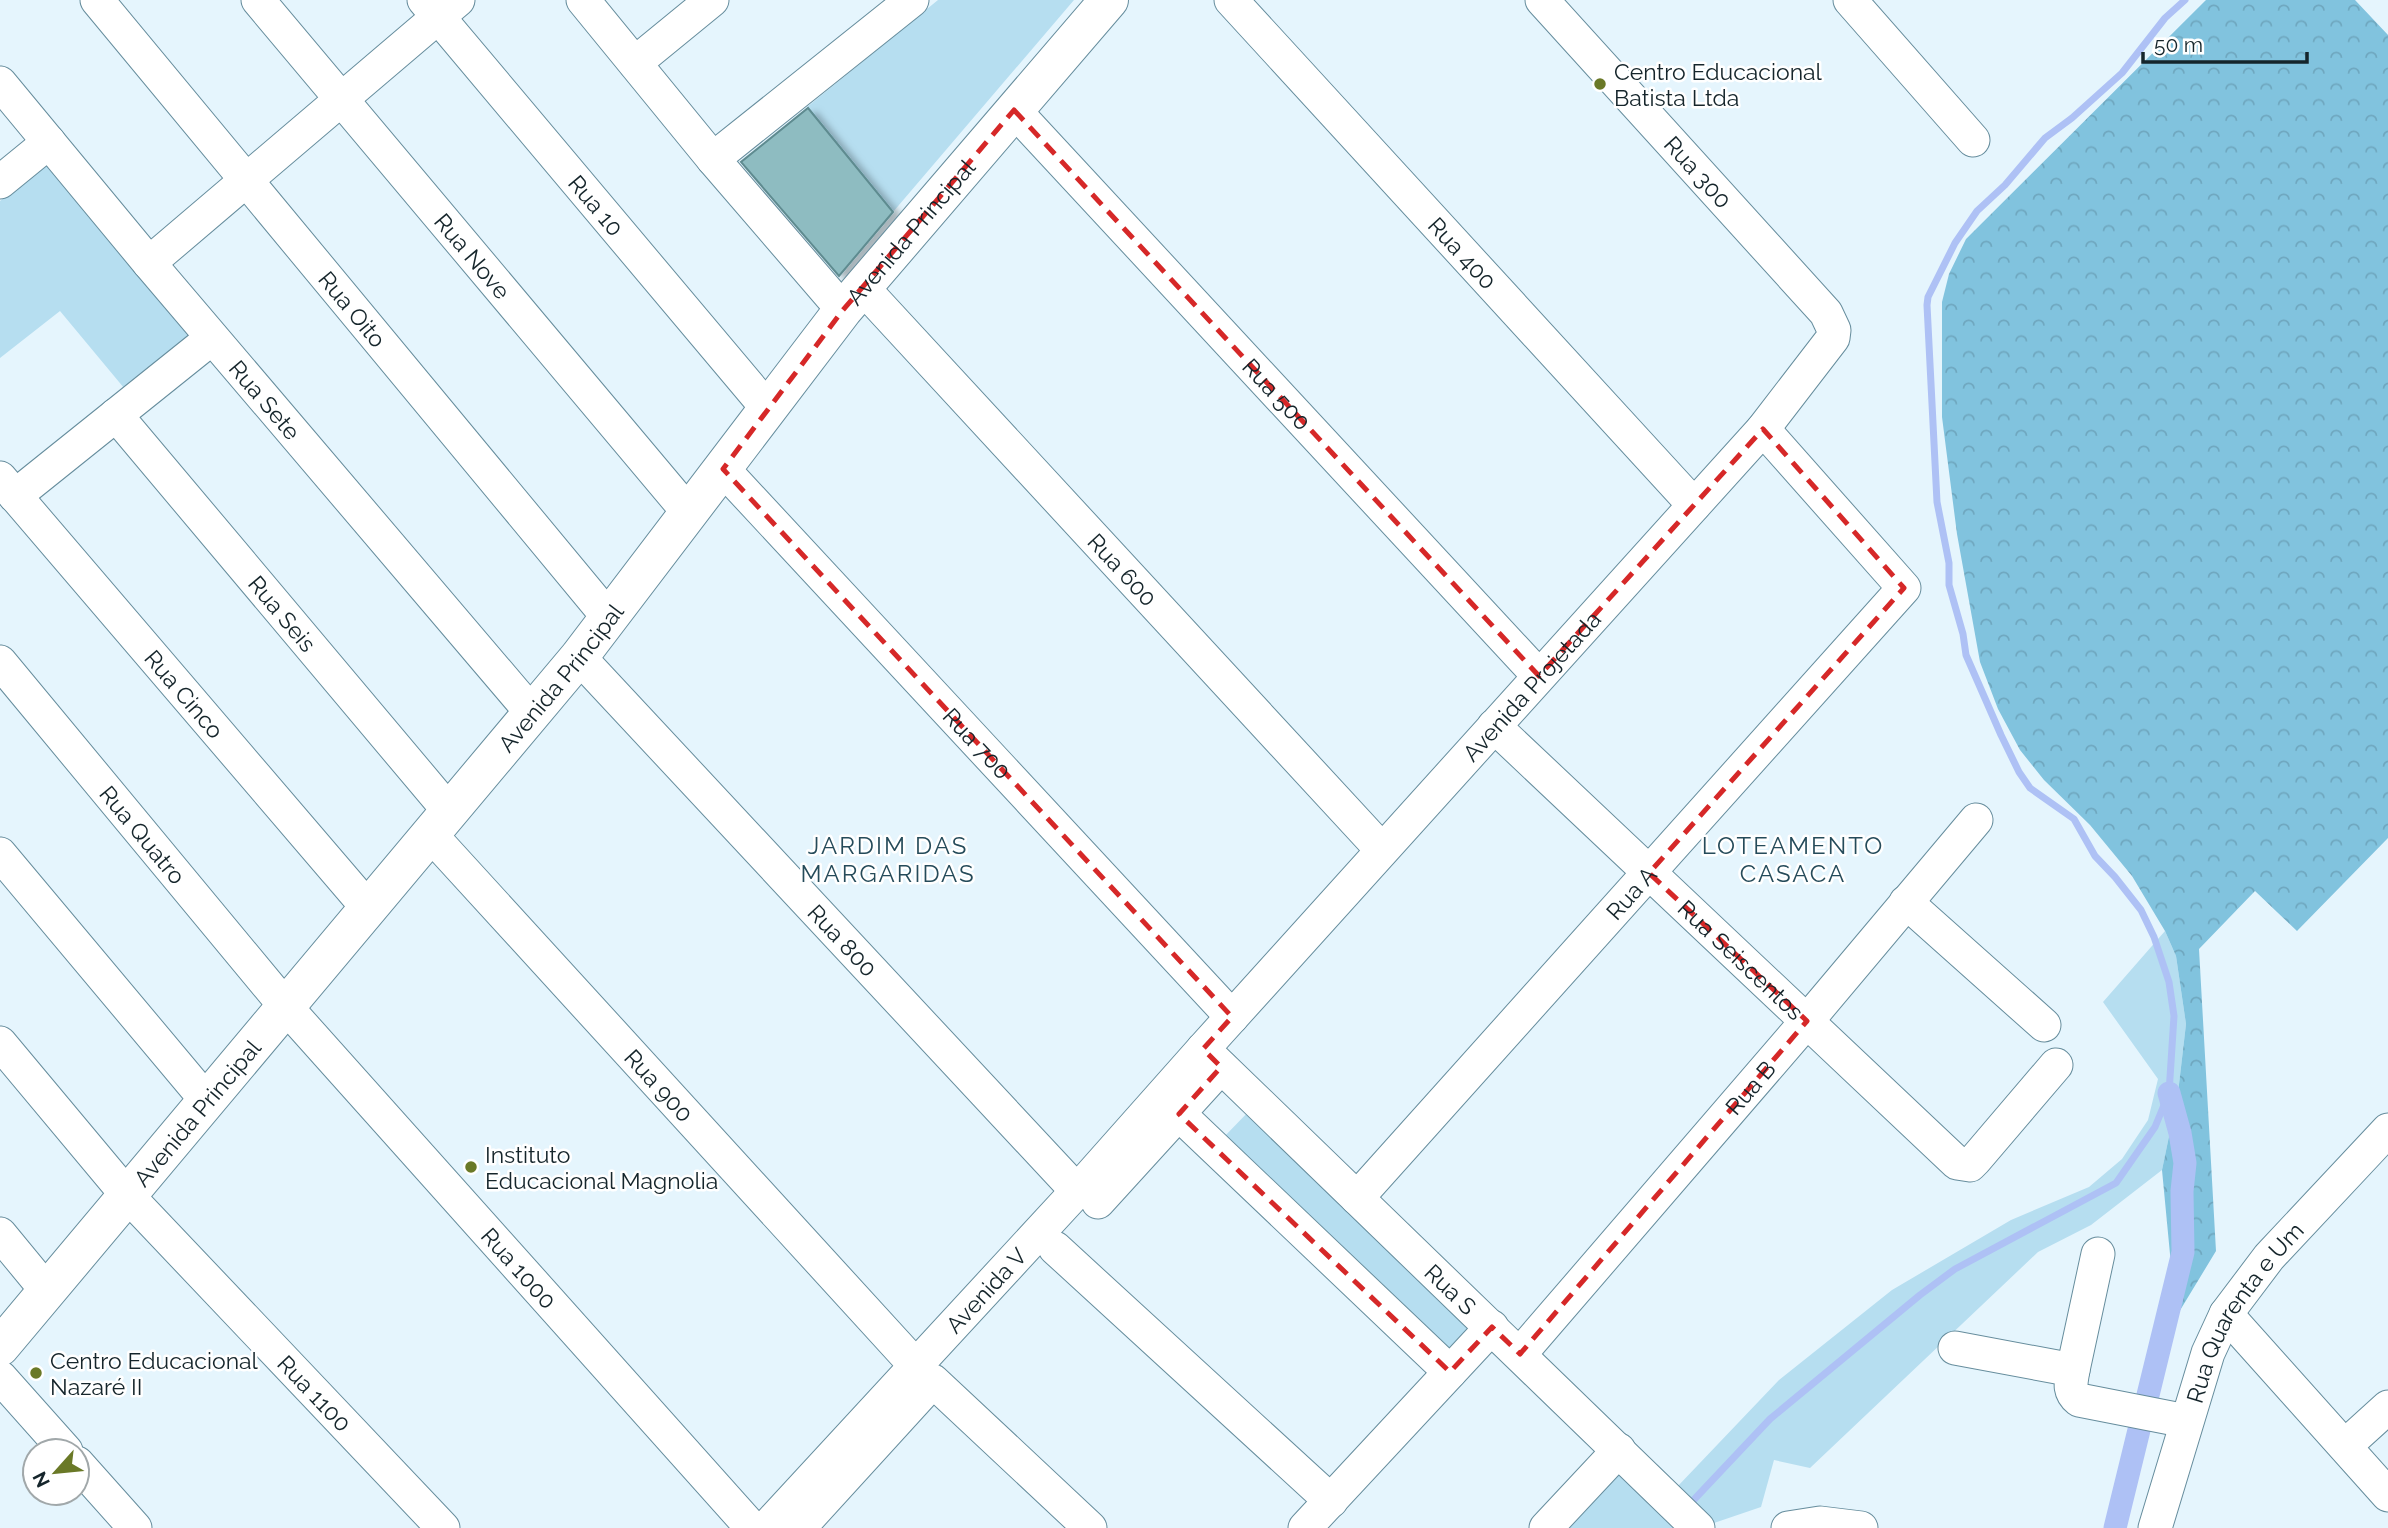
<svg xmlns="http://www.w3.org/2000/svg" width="2388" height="1528" font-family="Raleway,sans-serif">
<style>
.green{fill:#b6def0}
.forest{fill:url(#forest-crowns)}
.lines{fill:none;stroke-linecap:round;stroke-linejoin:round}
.stream{stroke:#aec1f5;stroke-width:7}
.canal{stroke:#aec1f5;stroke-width:23}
.building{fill:#8ebcc1;stroke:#5e8b90;stroke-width:2;filter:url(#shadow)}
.minor-casing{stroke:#668d9d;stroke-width:35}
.major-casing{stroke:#668d9d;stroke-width:40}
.minor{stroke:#fff;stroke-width:33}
.major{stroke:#fff;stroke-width:38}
.marked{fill:none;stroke:#d62828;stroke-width:5;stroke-dasharray:14 9;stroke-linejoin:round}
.poi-dot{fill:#6a7927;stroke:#fff;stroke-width:2.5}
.labels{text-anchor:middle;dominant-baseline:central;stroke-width:5;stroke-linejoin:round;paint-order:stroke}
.poi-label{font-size:23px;fill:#15252b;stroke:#fff;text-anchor:start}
.street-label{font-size:23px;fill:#15252b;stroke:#fff}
.neighbourhood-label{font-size:24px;letter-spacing:2px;fill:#254b5a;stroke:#fff}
</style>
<defs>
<pattern id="forest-crowns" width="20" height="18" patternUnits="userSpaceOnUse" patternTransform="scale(1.75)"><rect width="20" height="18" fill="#81c3de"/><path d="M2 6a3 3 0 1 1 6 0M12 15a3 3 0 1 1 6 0" fill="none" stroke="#6fa7bf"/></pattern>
<filter id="shadow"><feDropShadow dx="8" dy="4.5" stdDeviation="3.5" flood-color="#0004"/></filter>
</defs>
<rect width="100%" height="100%" fill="#e5f5fd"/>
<path class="green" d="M938,0H1074L893,212L807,107Z
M50,160L191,335L124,388L60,311L0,358V201Z
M2165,931L2176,956L2186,1024L2178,1093L2162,1170L2091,1225L2038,1252L1810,1468L1774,1460L1761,1507L1714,1523L1677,1487L1779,1380L1892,1290L2011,1220L2089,1187L2122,1159L2148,1120L2158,1079L2103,1002Z
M1253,1107L1479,1325L1449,1356L1221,1140Z
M1620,1470L1682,1528H1565Z"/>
<path class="forest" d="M2206,0H2355L2388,35V838L2297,931L2255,891L2199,949L2216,1251L2176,1317L2162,1170L2178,1093L2186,1024L2176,956L2165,931L2132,876L2090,825L2044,780L2020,750L1998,709L1980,662L1957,534L1942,417V302L1949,274L1966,239Z"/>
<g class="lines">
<path class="stream" d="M1687,1507L1770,1419L1920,1295L1955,1269L2116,1183L2155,1127L2169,1093L2174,1016L2169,982L2154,937L2141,910L2115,877L2095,856L2074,819L2030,788L2019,772L2001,735L1966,655L1963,634L1949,585V563L1937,502L1927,305L1928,297L1955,243L1977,211L2005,185L2045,138L2072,118L2122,73L2165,18L2185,0"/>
<path class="canal" d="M2148,1395L2183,1252L2182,1191L2185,1163L2180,1133L2169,1093
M2115,1528L2139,1430"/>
</g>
<path class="building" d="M808,108L893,212L839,276L741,162Z"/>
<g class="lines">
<g class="minor-casing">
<g id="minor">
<path id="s1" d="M97,0L609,618"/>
<path id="s2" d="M258,0L689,513"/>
<path id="s3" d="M424,0L768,409"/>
<path d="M583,0L713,159L843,310"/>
<path id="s4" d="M1231,0L1694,505"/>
<path d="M1850,0L1973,140"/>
<path d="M635,63L712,0"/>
<path id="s5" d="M0,83L149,263L532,713"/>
<path id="s6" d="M1014,110L1539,676"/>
<path d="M713,159L912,0"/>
<path d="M0,182L49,142"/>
<path d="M149,263L458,0"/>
<path id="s7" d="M863,288L1382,850"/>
<path id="s8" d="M116,415L449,811"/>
<path id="s9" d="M723,469L1232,1017"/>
<path id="s10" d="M0,478L368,908"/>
<path d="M15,496L212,338"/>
<path id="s11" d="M579,657L1077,1191"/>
<path id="s12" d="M0,662L286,1007L752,1528"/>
<path id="s13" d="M1494,726L1957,1163L1970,1165L1975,1160L2056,1065"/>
<path id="s14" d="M430,834L916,1366"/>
<path d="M0,854L207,1101"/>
<path d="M1906,902L2044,1025"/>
<path id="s15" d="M0,1043L127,1195L443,1528"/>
<path id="s16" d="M1203,1049L1698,1528"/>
<path d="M1179,1114L1450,1372"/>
<path id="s17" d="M1357,1198L1904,588L1763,429"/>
<path d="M1098,1202L1221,1067"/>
<path d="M0,1234L47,1291"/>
<path d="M1055,1248L1331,1501"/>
<path d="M2098,1254L2073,1370C2071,1382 2068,1391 2079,1400L2186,1421"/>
<path d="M2226,1314L2388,1495"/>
<path d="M1955,1348L2073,1370"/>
<path id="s18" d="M1520,1354L1807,1021L1976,820"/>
<path d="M0,1377L66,1451"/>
<path d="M933,1381L1090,1528"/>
<path d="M2345,1446L2388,1407"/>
<path d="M77,1463L135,1528"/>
<path id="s19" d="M766,1528L1077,1191L1203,1049L1763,429L1833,338L1834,330L1826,313L1542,0"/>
<path d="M799,1528L924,1391"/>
<path d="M1305,1528L1492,1327"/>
<path d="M1546,1528L1619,1450"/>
<path d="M1788,1528L1820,1523L1861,1528"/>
<path id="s20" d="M2155,1528L2208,1353L2226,1314L2269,1257L2388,1130"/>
</g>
</g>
<g class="major-casing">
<g id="major">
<path id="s21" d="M0,1347L579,657L843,310L1109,0"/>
</g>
</g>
<use href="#minor" class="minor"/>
<use href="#major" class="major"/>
</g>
<path class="marked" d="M1014,110L1539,676L1763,429L1904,588L1649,873L1807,1021L1520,1354L1492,1327L1450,1372L1179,1114L1221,1067L1203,1049L1232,1017L723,469L843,310Z"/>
<g class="poi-dot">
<circle cx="1600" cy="84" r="7"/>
<circle cx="471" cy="1167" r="7"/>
<circle cx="36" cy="1373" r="7"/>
</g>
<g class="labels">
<g class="poi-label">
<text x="1614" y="71">Centro Educacional<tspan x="1614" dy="26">Batista Ltda</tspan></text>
<text x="485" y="1154">Instituto<tspan x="485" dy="26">Educacional Magnolia</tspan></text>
<text x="50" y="1360">Centro Educacional<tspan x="50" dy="26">Nazaré II</tspan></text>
</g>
<g class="street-label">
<text transform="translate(1698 172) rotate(48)">Rua 300</text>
<text stroke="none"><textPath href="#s3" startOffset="268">Rua 10</textPath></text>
<text stroke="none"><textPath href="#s21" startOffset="1440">Avenida Principal</textPath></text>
<text stroke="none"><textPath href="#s4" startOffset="343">Rua 400</textPath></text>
<text stroke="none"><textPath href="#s2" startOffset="334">Rua Nove</textPath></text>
<text stroke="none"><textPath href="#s1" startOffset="401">Rua Oito</textPath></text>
<text stroke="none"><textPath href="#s6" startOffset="387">Rua 500</textPath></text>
<text stroke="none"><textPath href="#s5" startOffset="413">Rua Sete</textPath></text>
<text stroke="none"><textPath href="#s7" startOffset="383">Rua 600</textPath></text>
<text stroke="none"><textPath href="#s8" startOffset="259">Rua Seis</textPath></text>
<text stroke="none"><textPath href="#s21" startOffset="873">Avenida Principal</textPath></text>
<text stroke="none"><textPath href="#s19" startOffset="1138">Avenida Projetada</textPath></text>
<text stroke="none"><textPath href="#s10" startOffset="284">Rua Cinco</textPath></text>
<text stroke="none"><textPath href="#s9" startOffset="374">Rua 700</textPath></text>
<text stroke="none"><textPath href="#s12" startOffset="224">Rua Quatro</textPath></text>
<text stroke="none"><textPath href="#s17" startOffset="410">Rua A</textPath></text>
<text stroke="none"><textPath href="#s11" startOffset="387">Rua 800</textPath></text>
<text stroke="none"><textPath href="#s13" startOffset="340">Rua Seiscentos</textPath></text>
<text stroke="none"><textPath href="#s14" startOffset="340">Rua 900</textPath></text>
<text stroke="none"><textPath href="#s18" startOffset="352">Rua B</textPath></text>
<text stroke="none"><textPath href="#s21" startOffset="306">Avenida Principal</textPath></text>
<text stroke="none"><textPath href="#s12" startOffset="798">Rua 1000</textPath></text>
<text stroke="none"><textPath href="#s16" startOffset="345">Rua S</textPath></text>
<text stroke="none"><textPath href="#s19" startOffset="324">Avenida V</textPath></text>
<text stroke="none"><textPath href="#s20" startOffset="236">Rua Quarenta e Um</textPath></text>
<text stroke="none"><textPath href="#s15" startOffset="471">Rua 1100</textPath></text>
</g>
<g class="neighbourhood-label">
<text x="888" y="845">JARDIM DAS<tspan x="888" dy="28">MARGARIDAS</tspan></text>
<text x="1793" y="845">LOTEAMENTO<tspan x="1793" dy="28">CASACA</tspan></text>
</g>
</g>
<g transform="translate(56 1472) rotate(243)"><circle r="33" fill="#ffffff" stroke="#a1a8aa" stroke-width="2"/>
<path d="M0-5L12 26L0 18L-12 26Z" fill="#6a7927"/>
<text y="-10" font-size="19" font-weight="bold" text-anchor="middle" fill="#15252b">N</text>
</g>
<path d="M2143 52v10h164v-10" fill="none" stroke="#15252b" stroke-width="3.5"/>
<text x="2154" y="52" font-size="21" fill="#15252b" stroke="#ffffff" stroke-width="5" paint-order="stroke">50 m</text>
</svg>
